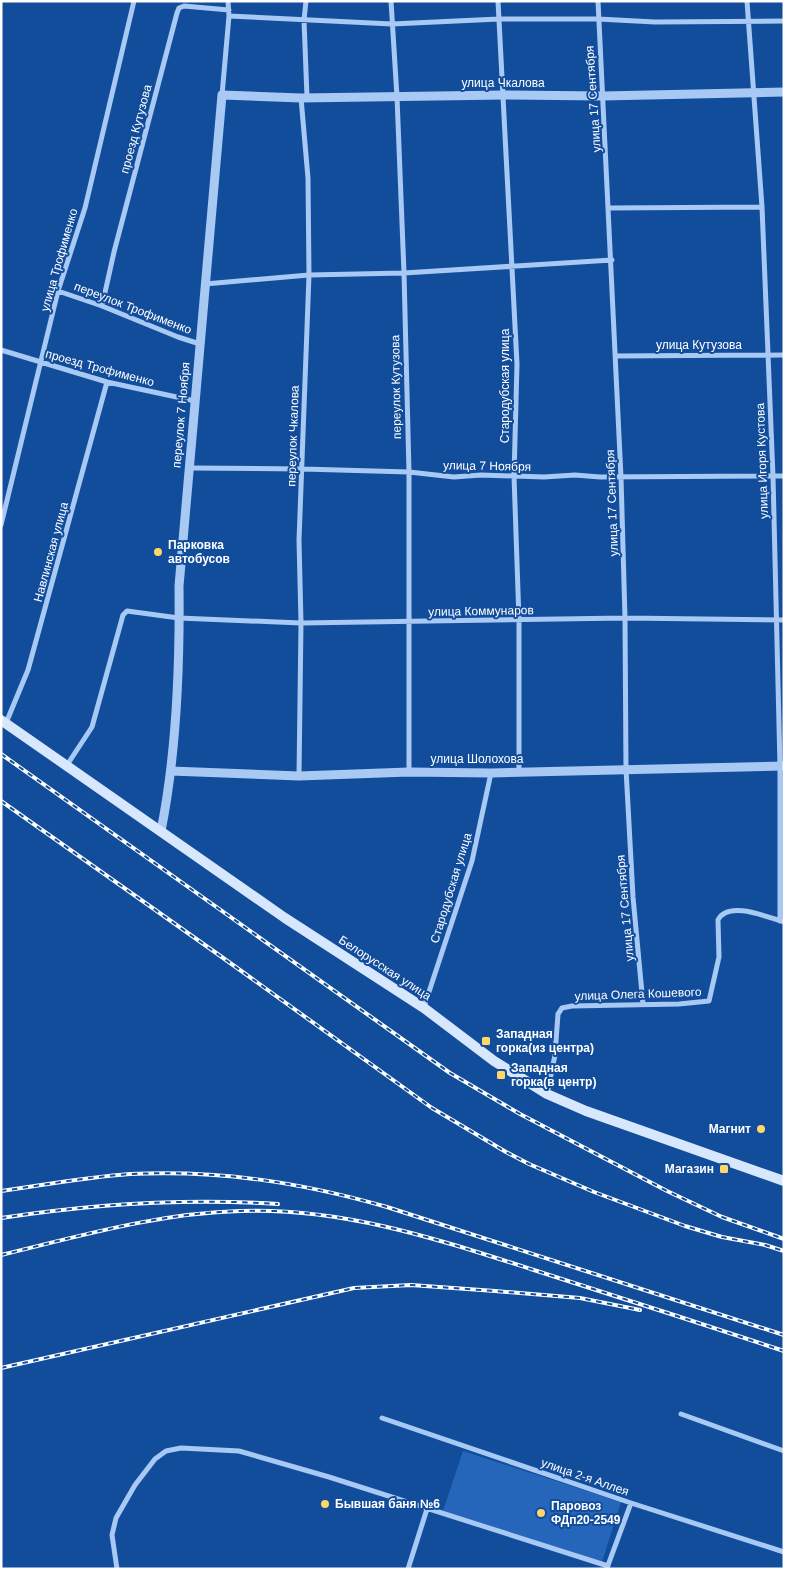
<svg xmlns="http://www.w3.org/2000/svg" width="785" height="1570" font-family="Arial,sans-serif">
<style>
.green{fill:#2566ba}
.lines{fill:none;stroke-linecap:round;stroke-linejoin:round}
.minor{stroke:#a7c9f4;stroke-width:5}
.tertiary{stroke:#a7c9f4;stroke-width:9}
.secondary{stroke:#d7e7fd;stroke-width:10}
.rail-casing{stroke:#fff;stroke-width:4}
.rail{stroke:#124d9c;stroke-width:2;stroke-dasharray:5.5;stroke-linecap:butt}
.poi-dot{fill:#ffd66a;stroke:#124d9c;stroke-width:2}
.labels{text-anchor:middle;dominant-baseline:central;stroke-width:4;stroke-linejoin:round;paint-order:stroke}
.street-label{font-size:12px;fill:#fff;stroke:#124d9c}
.poi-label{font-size:12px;font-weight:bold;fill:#fff;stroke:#124d9c;text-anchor:start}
</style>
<rect width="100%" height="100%" fill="#124d9c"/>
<path class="green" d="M463,1451L621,1502L602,1562L443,1511Z"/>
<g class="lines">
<path class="minor" d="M306,1L304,20L307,97
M391,1L397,97L404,273L409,472V772
M498,1L517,364L514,476L519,620V772
M598,1L621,477L625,618L626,769L633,897L643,1004
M747,1L762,207L773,476L780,766V921
M229,16L392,24L499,19H598L655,22L784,21
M222,95L229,16L228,1
M609,208L762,207
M205,284L309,275L404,273L612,260
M58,291L102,306L178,337L200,344
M102,306L114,252L177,13L179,8L184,6L229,10
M1,350L107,382L195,401
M615,356L784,355
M189,468L303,469L409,472L454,477L481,475L544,477L575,475L600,477L784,476
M1,525L58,291L85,208L134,1
M6,723L28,670L107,382
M67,765L92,727L123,615L127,611L179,618L301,623L625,618L784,620
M299,776L301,623L299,540L309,275L308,178L301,98
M424,1007L472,861L491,773
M547,1094L555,1055L558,1014L562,1008L572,1006L679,1004L709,1001L719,957L718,920C728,900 767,917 784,922
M681,1414L784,1451
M382,1418L631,1503L784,1552
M607,1568L631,1503
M117,1569L112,1535L116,1518L135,1485L155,1459L166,1451L181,1448L239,1451L329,1477L608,1566
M408,1569L427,1509"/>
<path class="tertiary" d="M171,771L299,776L409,772L491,773L784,766
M161,831C177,751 180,668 179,586L222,95L301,98L504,95L603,96L784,92"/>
<path class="secondary" d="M1,720L285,918L424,1008L494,1061L547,1094L586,1111L784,1181"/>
<g class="rail-casing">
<path id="rail" d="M1,754L450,1073L520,1114L667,1191L722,1217L784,1239
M1,801L219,955L432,1108L506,1152L529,1164L594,1192L685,1226L722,1237L765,1245L784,1251
M1,1191C44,1185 87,1177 130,1174C221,1170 299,1182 387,1207L784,1335
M1,1218C92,1204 186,1198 278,1204
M1,1255C80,1236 159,1213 240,1211C343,1207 440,1240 537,1271C619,1297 702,1324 784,1351
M1,1368L354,1288L411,1285L495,1291L580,1298L640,1310"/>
</g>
<use href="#rail" class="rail"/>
</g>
<g class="poi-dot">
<circle cx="158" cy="552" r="5"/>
<rect x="481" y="1036" width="10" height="10" rx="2.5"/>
<rect x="496" y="1070" width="10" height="10" rx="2.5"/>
<circle cx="761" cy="1129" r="5"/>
<rect x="719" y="1164" width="10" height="10" rx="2.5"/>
<circle cx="325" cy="1504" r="5"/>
<circle cx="541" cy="1513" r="5"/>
</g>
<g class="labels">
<g class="street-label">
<text x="503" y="83">улица Чкалова</text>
<text transform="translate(593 99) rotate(-94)">улица 17 Сентября</text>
<text transform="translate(136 129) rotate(-75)">проезд Кутузова</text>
<text transform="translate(59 260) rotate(-74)">улица Трофименко</text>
<text transform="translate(133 308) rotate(21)">переулок Трофименко</text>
<text x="699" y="345">улица Кутузова</text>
<text transform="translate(100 368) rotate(15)">проезд Трофименко</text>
<text transform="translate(505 386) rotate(-90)">Стародубская улица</text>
<text transform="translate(396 387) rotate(-91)">переулок Кутузова</text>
<text transform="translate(181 415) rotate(-85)">переулок 7 Ноября</text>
<text transform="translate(293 436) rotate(-88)">переулок Чкалова</text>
<text transform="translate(762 461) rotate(-92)">улица Игоря Кустова</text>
<text transform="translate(487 466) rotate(1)">улица 7 Ноября</text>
<text transform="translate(612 503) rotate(-92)">улица 17 Сентября</text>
<text transform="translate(51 552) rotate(-75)">Навлинская улица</text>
<text transform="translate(481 611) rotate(-1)">улица Коммунаров</text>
<text x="477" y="759">улица Шолохова</text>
<text transform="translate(451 888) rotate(-73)">Стародубская улица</text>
<text transform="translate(625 908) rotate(-95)">улица 17 Сентября</text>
<text transform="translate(385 968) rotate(33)">Белорусская улица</text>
<text transform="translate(638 994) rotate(-2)">улица Олега Кошевого</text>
<text transform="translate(585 1477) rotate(19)">улица 2-я Аллея</text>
</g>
<g class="poi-label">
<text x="168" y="545">Парковка<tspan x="168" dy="14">автобусов</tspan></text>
<text x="496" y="1034">Западная<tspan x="496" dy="14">горка(из центра)</tspan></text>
<text x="511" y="1068">Западная<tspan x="511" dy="14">горка(в центр)</tspan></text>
<text x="751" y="1129" text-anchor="end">Магнит</text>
<text x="714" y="1169" text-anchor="end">Магазин</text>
<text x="335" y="1504">Бывшая баня №6</text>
<text x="551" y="1506">Паровоз<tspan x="551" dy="14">ФДп20-2549</tspan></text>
</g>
</g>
<rect width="785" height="1570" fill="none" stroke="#ffffff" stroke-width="5"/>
</svg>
